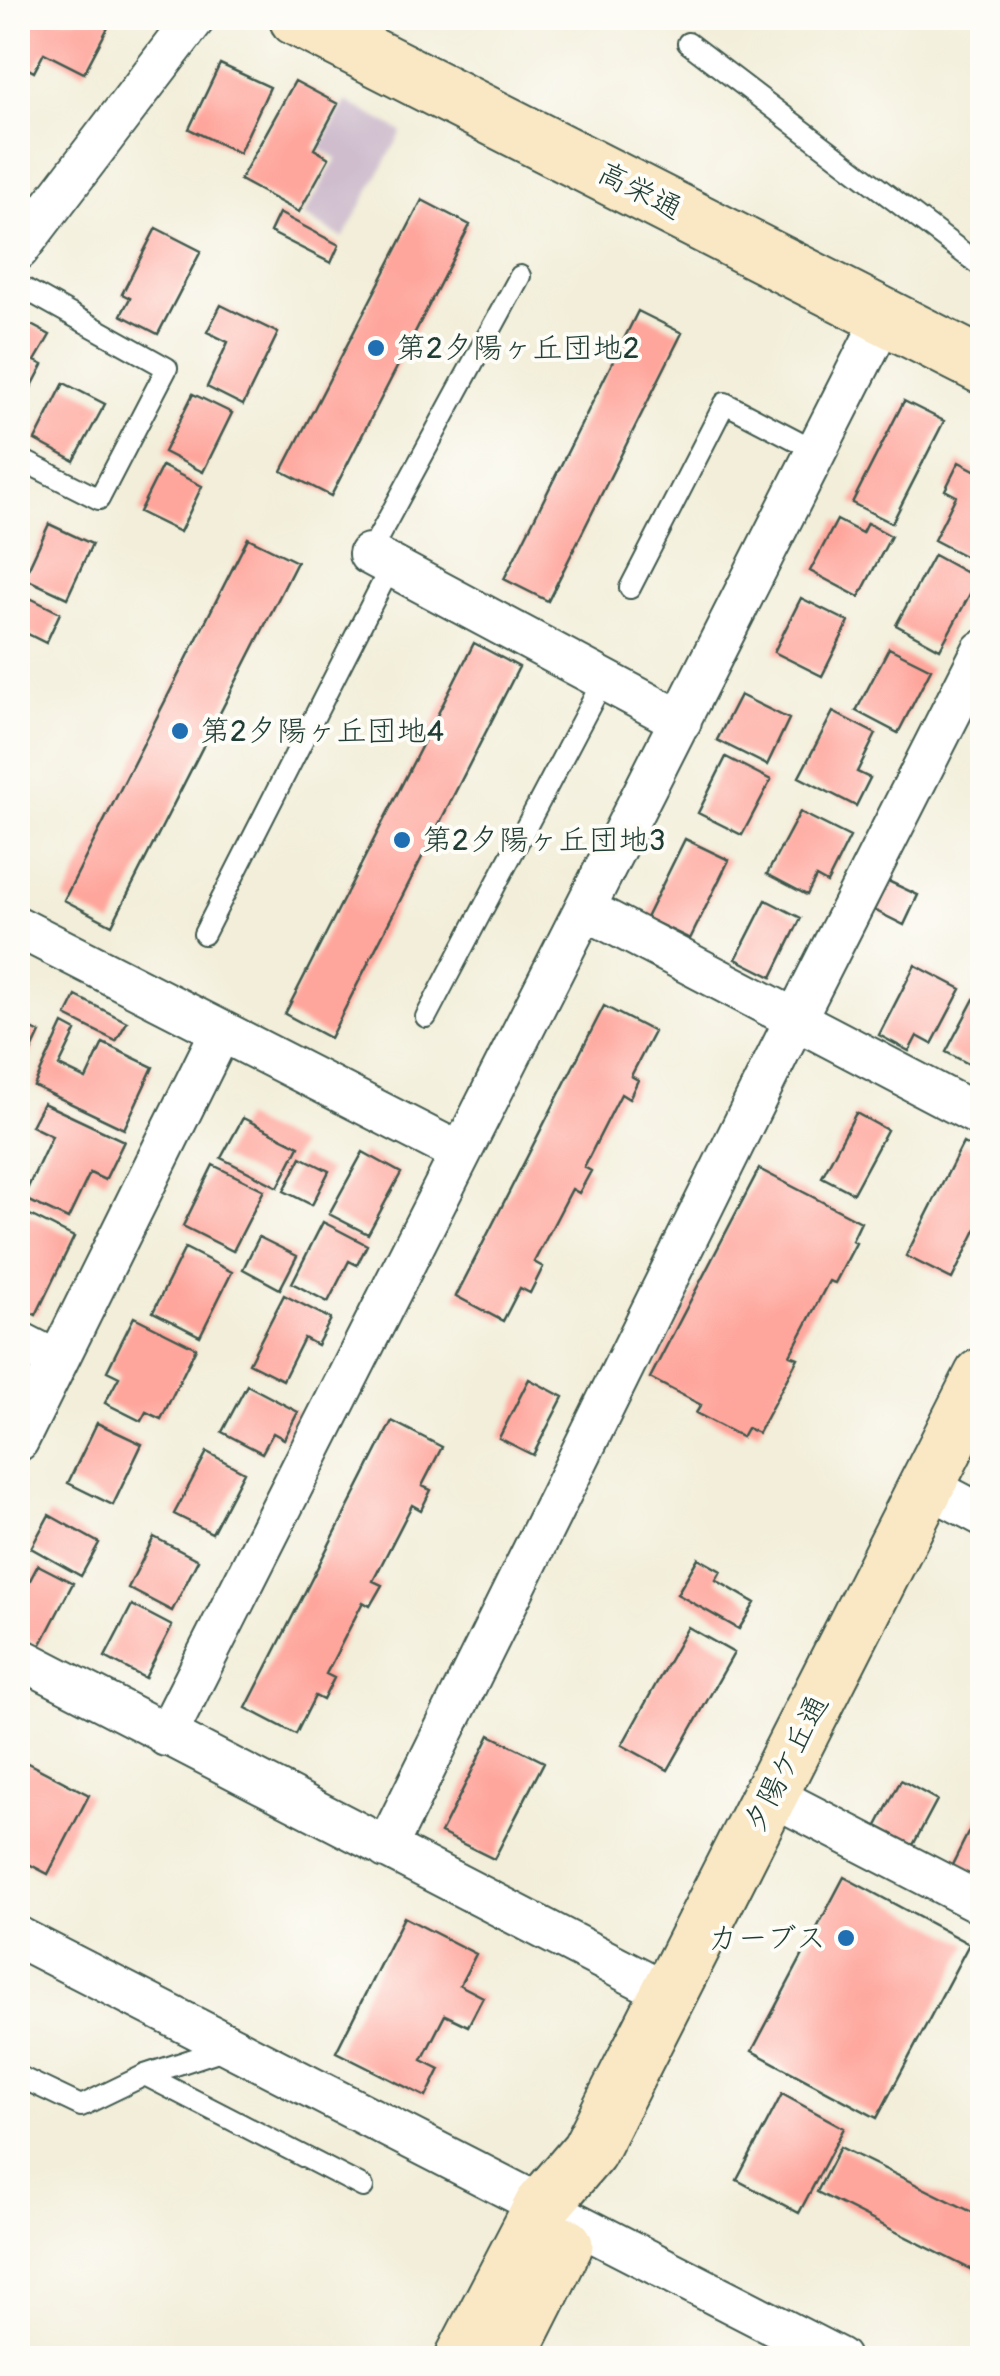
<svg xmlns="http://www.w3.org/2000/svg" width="1000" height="2376" font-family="Pangolin,'Klee One',sans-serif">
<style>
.industrial{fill:#cfbdce}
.building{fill:#fea69c}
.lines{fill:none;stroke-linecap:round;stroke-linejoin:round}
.lane-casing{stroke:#3f584d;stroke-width:24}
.street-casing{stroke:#3f584d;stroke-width:44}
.secondary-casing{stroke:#3f584d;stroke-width:59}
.lane{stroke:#fff;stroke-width:20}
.street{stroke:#fff;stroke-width:40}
.secondary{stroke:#fae7c3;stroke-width:55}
.poi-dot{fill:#1f6fb2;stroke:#fdfcf7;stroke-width:4}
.labels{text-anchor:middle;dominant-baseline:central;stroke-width:8;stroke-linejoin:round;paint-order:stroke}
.street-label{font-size:30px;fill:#1f3d34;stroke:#fdfcf7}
.poi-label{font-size:30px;fill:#1f3d34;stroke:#fdfcf7;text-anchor:start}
</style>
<rect width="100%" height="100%" fill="#fdfcf7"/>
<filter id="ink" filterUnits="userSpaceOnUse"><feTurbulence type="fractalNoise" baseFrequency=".01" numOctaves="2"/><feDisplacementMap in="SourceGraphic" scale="20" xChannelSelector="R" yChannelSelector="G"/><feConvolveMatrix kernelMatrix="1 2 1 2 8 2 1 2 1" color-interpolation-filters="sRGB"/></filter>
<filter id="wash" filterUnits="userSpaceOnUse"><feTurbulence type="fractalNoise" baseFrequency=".0048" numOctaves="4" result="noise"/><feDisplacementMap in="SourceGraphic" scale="40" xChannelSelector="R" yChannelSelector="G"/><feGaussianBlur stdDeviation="2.25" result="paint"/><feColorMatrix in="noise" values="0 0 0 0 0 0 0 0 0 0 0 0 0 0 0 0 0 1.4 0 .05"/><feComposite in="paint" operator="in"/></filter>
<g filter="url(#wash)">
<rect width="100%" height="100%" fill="#f2eed9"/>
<path class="industrial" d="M346,101L402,132L343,238L304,216L337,158L320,149Z"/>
<g id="blocks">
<path class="building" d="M18,18H113L84,73L44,53L34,72L18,63Z
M220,64L270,87L239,153L189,129Z
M295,81L338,104L314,149L329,158L299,212L240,180Z
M422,200L470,225L331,496L282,471Z
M279,213L339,245L331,263L270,232Z
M156,228L201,251L158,334L121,315L130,298L122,294Z
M221,305L278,333L243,405L207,387L228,342L207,332Z
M638,311L682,333L548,601L504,579Z
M18,318L50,335L35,361L43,365L18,413Z
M64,383L105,404L74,461L35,440Z
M193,394L232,413L203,472L164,452Z
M904,401L944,421L892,523L852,503Z
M959,462L982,474V565L934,540L956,496L945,490Z
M162,466L202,486L180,532L139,512Z
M837,520L862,533L867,523L891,536L859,597L810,571Z
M49,524L92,544L67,598L24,578Z
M248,538L297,562L112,925L64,900Z
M934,555L978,579L940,649L896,625Z
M18,592L60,613L46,643L18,629Z
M801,598L849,622L822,676L774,652Z
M474,643L519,667L330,1038L285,1014Z
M889,648L931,669L898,733L856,711Z
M740,695L789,719L767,765L717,740Z
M833,712L876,734L857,772L870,778L856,806L799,777Z
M726,757L771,780L742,835L698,813Z
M800,812L850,837L827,883L816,877L807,895L767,874Z
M685,839L729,860L690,939L646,918Z
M888,881L918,895L904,925L874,910Z
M766,900L801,918L772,977L736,959Z
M915,965L961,989L932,1044L917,1036L909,1051L879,1035Z
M76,996L127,1022L116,1041L66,1016Z
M974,999L982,1003V1071L946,1052Z
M604,1006L654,1032L631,1076L638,1080L629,1099L621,1094L584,1167L591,1171L579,1193L572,1189L534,1262L543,1267L530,1293L520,1288L503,1321L456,1296Z
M18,1022L40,1033L18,1080Z
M63,1024L76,1031L59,1066L86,1079L103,1043L153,1067L124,1129L34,1086Z
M43,1103L124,1141L105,1180L90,1173L68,1219L23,1198L52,1136L31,1126Z
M856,1113L887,1130L853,1193L822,1177Z
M243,1118L299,1146L278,1187L221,1158Z
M963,1143L982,1153V1218L952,1279L906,1256Z
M363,1152L401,1173L368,1234L329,1214Z
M301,1157L329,1171L312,1205L284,1191Z
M213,1165L264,1190L233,1251L183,1226Z
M759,1169L861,1222L852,1241L856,1243L835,1283L829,1281L790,1355L798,1358L758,1433L747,1428L742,1437L696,1413L701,1405L650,1378Z
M18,1209L74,1237L36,1315L18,1306Z
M323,1222L367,1245L357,1265L349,1261L328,1302L292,1283Z
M259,1237L297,1256L280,1289L243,1269Z
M185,1248L232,1272L200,1336L153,1312Z
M284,1295L331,1319L317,1345L304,1338L283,1380L249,1363Z
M134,1317L196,1348L161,1419L146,1412L141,1421L105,1403L119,1377L107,1371Z
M529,1379L563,1397L533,1455L499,1438Z
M247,1385L298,1412L284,1439L273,1433L262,1453L222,1432Z
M392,1421L442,1447L422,1486L431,1490L421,1510L412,1505L373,1581L382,1585L370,1606L363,1602L326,1674L334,1678L323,1700L315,1696L296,1734L246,1708Z
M97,1423L142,1444L113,1505L68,1483Z
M207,1452L244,1472L212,1533L174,1514Z
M49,1515L99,1543L81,1576L31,1548Z
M154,1537L198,1560L172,1611L128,1588Z
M698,1558L721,1571L716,1580L755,1603L739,1629L677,1594Z
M38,1565L73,1583L40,1646L18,1634V1603Z
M132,1605L172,1626L145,1678L105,1657Z
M688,1627L734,1653L668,1770L622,1745Z
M490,1735L544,1762L494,1859L441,1833Z
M18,1758L89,1795L48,1874L23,1861L18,1872Z
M901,1780L937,1800L913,1845L877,1826Z
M982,1805V1883L951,1867Z
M844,1877L969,1944L877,2118L752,2051Z
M404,1917L476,1954L460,1985L483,1997L468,2026L445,2015L422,2060L440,2069L426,2097L336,2052Z
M782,2094L844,2128L799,2213L737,2180Z
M840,2147L982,2217V2275L817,2192Z"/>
</g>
</g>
<g filter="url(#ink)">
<use href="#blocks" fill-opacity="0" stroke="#3f584d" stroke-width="2.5"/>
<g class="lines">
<g class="lane-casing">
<path id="lane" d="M688,43L982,267
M18,285L167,368L99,499L18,458
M369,554L520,276
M630,588L725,403L817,451
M204,934L391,566
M426,1017L604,679
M145,2075L363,2187
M18,2076L81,2106L145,2075L227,2048"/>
</g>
<g class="street-casing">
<path id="street" d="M18,250L195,18
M369,554L681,721
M585,909L982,1117
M18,927L460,1153
M18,1341L57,1361
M18,1441L221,1031
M927,1486L982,1515
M18,1657L672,1995
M166,1736L885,315
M771,1795L982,1904
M386,1848L795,1020L982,651
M18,1937L839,2358"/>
</g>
<g class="secondary-casing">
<path id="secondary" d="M297,18L982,366
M463,2358L542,2206L589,2151L982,1376
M508,2358L565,2245"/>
</g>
<use href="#lane" class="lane"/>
<use href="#street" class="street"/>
<use href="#secondary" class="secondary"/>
</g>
</g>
<g class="poi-dot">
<circle cx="376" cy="348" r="10"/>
<circle cx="180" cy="731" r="10"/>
<circle cx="402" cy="840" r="10"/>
<circle cx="846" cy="1938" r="10"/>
</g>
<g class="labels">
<g class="street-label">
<text transform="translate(640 191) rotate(27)">高栄通</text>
<text transform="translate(786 1764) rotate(-63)">夕陽ケ丘通</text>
</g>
<g class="poi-label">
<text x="396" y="348">第2夕陽ヶ丘団地2</text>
<text x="200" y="731">第2夕陽ヶ丘団地4</text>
<text x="422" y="840">第2夕陽ヶ丘団地3</text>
<text x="826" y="1938" text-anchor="end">カーブス</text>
</g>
</g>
<rect width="1000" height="2376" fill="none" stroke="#fdfcf7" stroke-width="60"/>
</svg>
